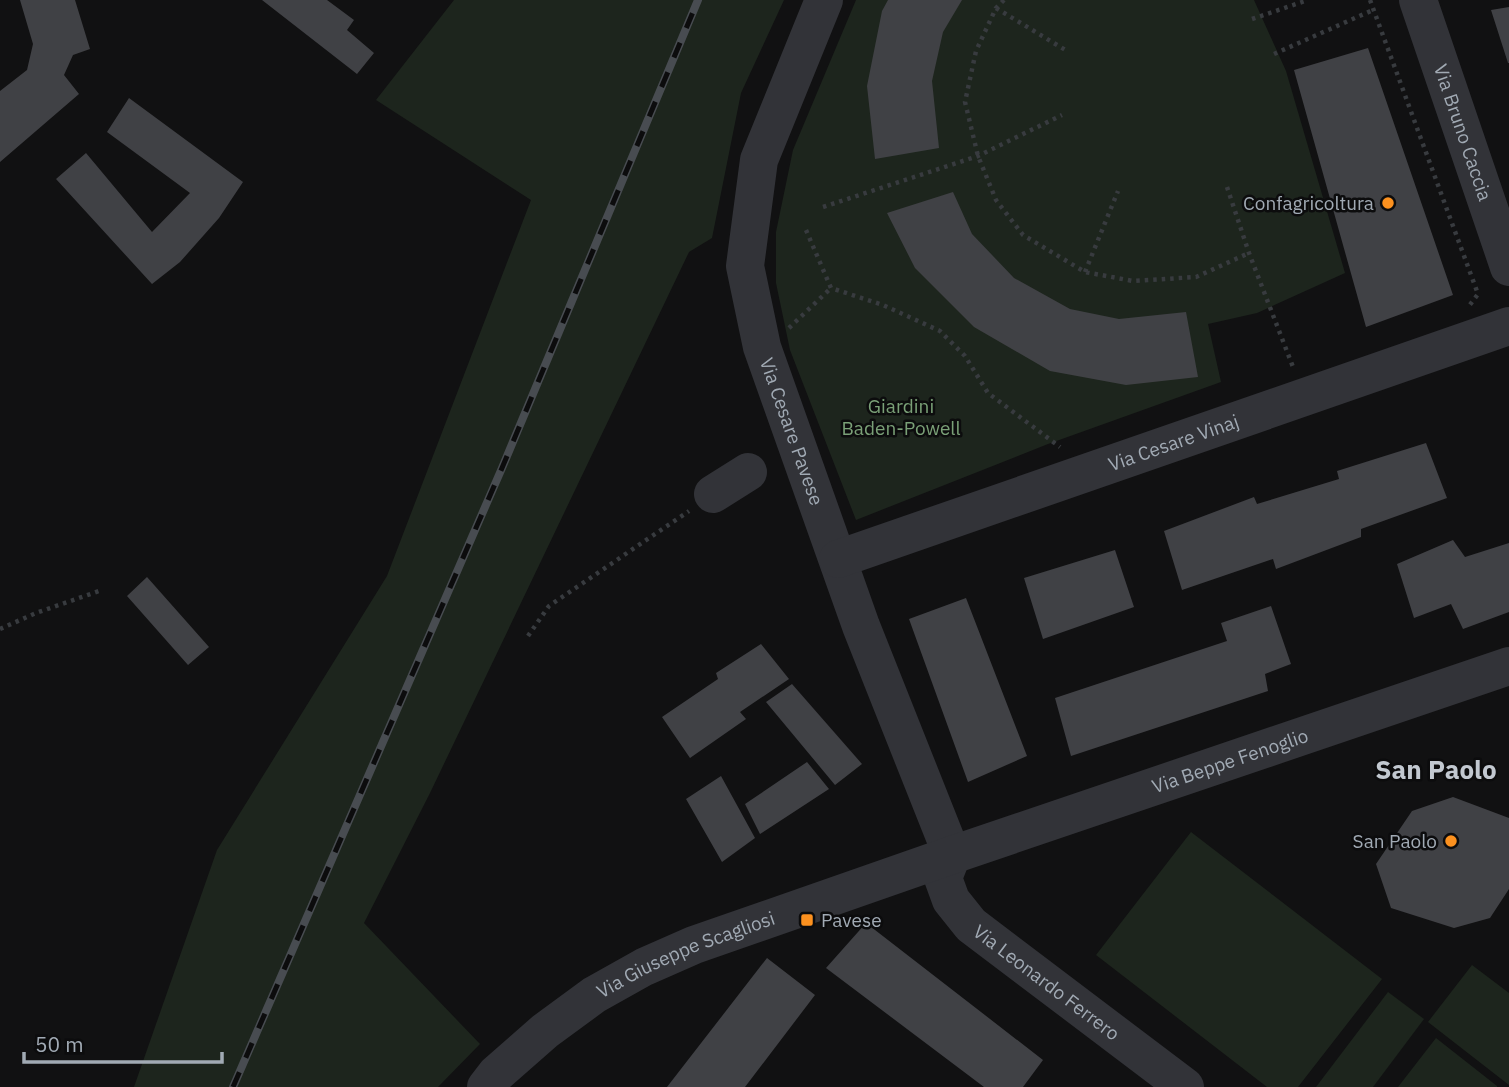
<svg xmlns="http://www.w3.org/2000/svg" width="1509" height="1087" font-family="'IBM Plex Sans',sans-serif">
<style>
.green{fill:#1d251d}
.building{fill:#404145}
.lines{fill:none;stroke-linecap:round;stroke-linejoin:round}
.path{stroke:#383b3f;stroke-width:4.5;stroke-dasharray:3.5 5;stroke-linecap:butt}
.minor{stroke:#323338;stroke-width:38}
.rail-casing{stroke:#484c51;stroke-width:8}
.rail{stroke:#0c0c0d;stroke-width:5;stroke-dasharray:16;stroke-linecap:butt}
.poi-dot{fill:#fc911f;stroke:#0c0c0d;stroke-width:2.5}
.labels{text-anchor:middle;dominant-baseline:central;stroke-width:5;stroke-linejoin:round;paint-order:stroke}
.street-label{font-size:19px;fill:#a1aab4;stroke:#0c0c0d}
.poi-label{font-size:19px;fill:#a1aab4;stroke:#0c0c0d;text-anchor:end}
.park-label{font-size:19px;fill:#7aa077;stroke:#0c0c0d}
.district-label{font-size:26px;font-weight:bold;fill:#c2c8d0;stroke:#0c0c0d}
</style>
<rect width="100%" height="100%" fill="#111112"/>
<path class="green" d="M454,0H784L741,93L712,238L689,252L430,793L364,923L480,1044L438,1087H134L217,850L387,576L531,200L376,100Z
M856,0H1254L1286,71L1345,273L1257,313L1208,324L1221,382L1048,444L856,520L790,350L776,283V232L793,150Z
M1191,832L1382,979L1298,1087H1267L1096,955Z
M1472,965L1509,993V1085L1428,1022Z
M1388,992L1424,1019L1373,1087H1316Z
M1436,1038L1497,1086V1087H1398Z"/>
<path class="building" d="M20,0H75L90,49L73,55L64,75L79,94L0,162V91L27,70L33,44Z
M262,0H327L354,20L347,30L374,53L357,74Z
M888,0H962L943,32L932,81L939,148L875,159L867,86L882,11Z
M1509,7V63H1508L1491,10Z
M1368,48L1453,295L1366,327L1294,70Z
M129,98L243,182L219,218L180,262L152,284L56,179L86,153L152,232L190,193L107,132Z
M953,192L972,234L1014,278L1070,309L1119,319L1186,312L1198,377L1126,385L1050,371L974,327L915,268L887,213Z
M1426,443L1447,498L1361,529V537L1276,569L1273,559L1182,590L1164,531L1254,497L1257,504L1339,479L1337,471Z
M1453,540L1465,557L1509,543V612L1463,629L1451,604L1414,618L1397,564Z
M1115,550L1134,607L1043,639L1024,578Z
M147,577L209,647L188,665L127,596Z
M966,598L1027,756L968,782L909,619Z
M1271,606L1291,664L1265,674L1268,691L1071,756L1055,698L1227,641L1221,623Z
M761,644L789,679L740,712L746,719L690,758L662,717L718,679L716,673Z
M792,684L862,764L835,785L766,702Z
M807,762L829,789L760,834L745,804Z
M721,776L755,838L722,862L686,799Z
M1453,797L1509,818V889L1490,918L1454,928L1391,908L1376,864L1412,811Z
M866,923L1043,1060L1023,1087H984L826,968Z
M767,958L815,995L745,1087H667Z"/>
<g class="lines">
<path class="path" d="M1004,0L996,8L976,51L965,102L978,156L996,200L1023,235L1085,272L1133,281L1196,277L1249,253
M1370,0L1478,294L1469,306
M996,8L1067,51
M1252,19L1308,0
M1274,54L1373,10
M1227,187L1249,253L1293,367
M823,207L978,156L1062,115
M806,230L831,288L883,305L940,331L965,356L988,393L1060,447
M1085,272L1118,191
M789,328L831,288
M0,629L36,613L102,590
M528,636L549,606L689,511"/>
<g class="minor">
<path id="s1" d="M824,0L759,160L745,266L762,347L861,626L952,855"/>
<path id="s2" d="M1418,0L1509,267"/>
<path d="M713,494L748,472"/>
<path id="s3" d="M838,559L1509,326"/>
<path id="s4" d="M952,855L943,878L951,900L971,925L1185,1087"/>
<path id="s5" d="M486,1087L496,1074L545,1031L594,995L644,967L694,945L952,855L1509,666"/>
</g>
<g class="rail-casing">
<path id="rail" d="M233,1087L502,468L698,0"/>
</g>
<use href="#rail" class="rail"/>
</g>
<g class="poi-dot">
<circle cx="1388" cy="203" r="7"/>
<circle cx="1451" cy="841" r="7"/>
<rect x="800" y="913" width="14" height="14" rx="3.5"/>
</g>
<g class="labels">
<g class="street-label">
<text stroke="none"><textPath href="#s2" startOffset="140">Via Bruno Caccia</textPath></text>
<text stroke="none"><textPath href="#s1" startOffset="452">Via Cesare Pavese</textPath></text>
<text stroke="none"><textPath href="#s3" startOffset="355">Via Cesare Vinaj</textPath></text>
<text stroke="none"><textPath href="#s5" startOffset="821">Via Beppe Fenoglio</textPath></text>
<text stroke="none"><textPath href="#s5" startOffset="243">Via Giuseppe Scagliosi</textPath></text>
<text stroke="none"><textPath href="#s4" startOffset="175">Via Leonardo Ferrero</textPath></text>
</g>
<g class="poi-label">
<text x="1374" y="203">Confagricoltura</text>
<text x="1437" y="841">San Paolo</text>
<text x="821" y="920" text-anchor="start">Pavese</text>
</g>
<g class="park-label">
<text x="901" y="406">Giardini<tspan x="901" dy="22">Baden-Powell</tspan></text>
</g>
<g class="district-label">
<text x="1436" y="769">San Paolo</text>
</g>
</g>
<path d="M24 1052v10h198v-10" fill="none" stroke="#a1aab4" stroke-width="3.5"/>
<text x="35" y="1052" font-size="21" fill="#a1aab4" stroke="#0c0c0d" stroke-width="5" paint-order="stroke">50 m</text>
</svg>
